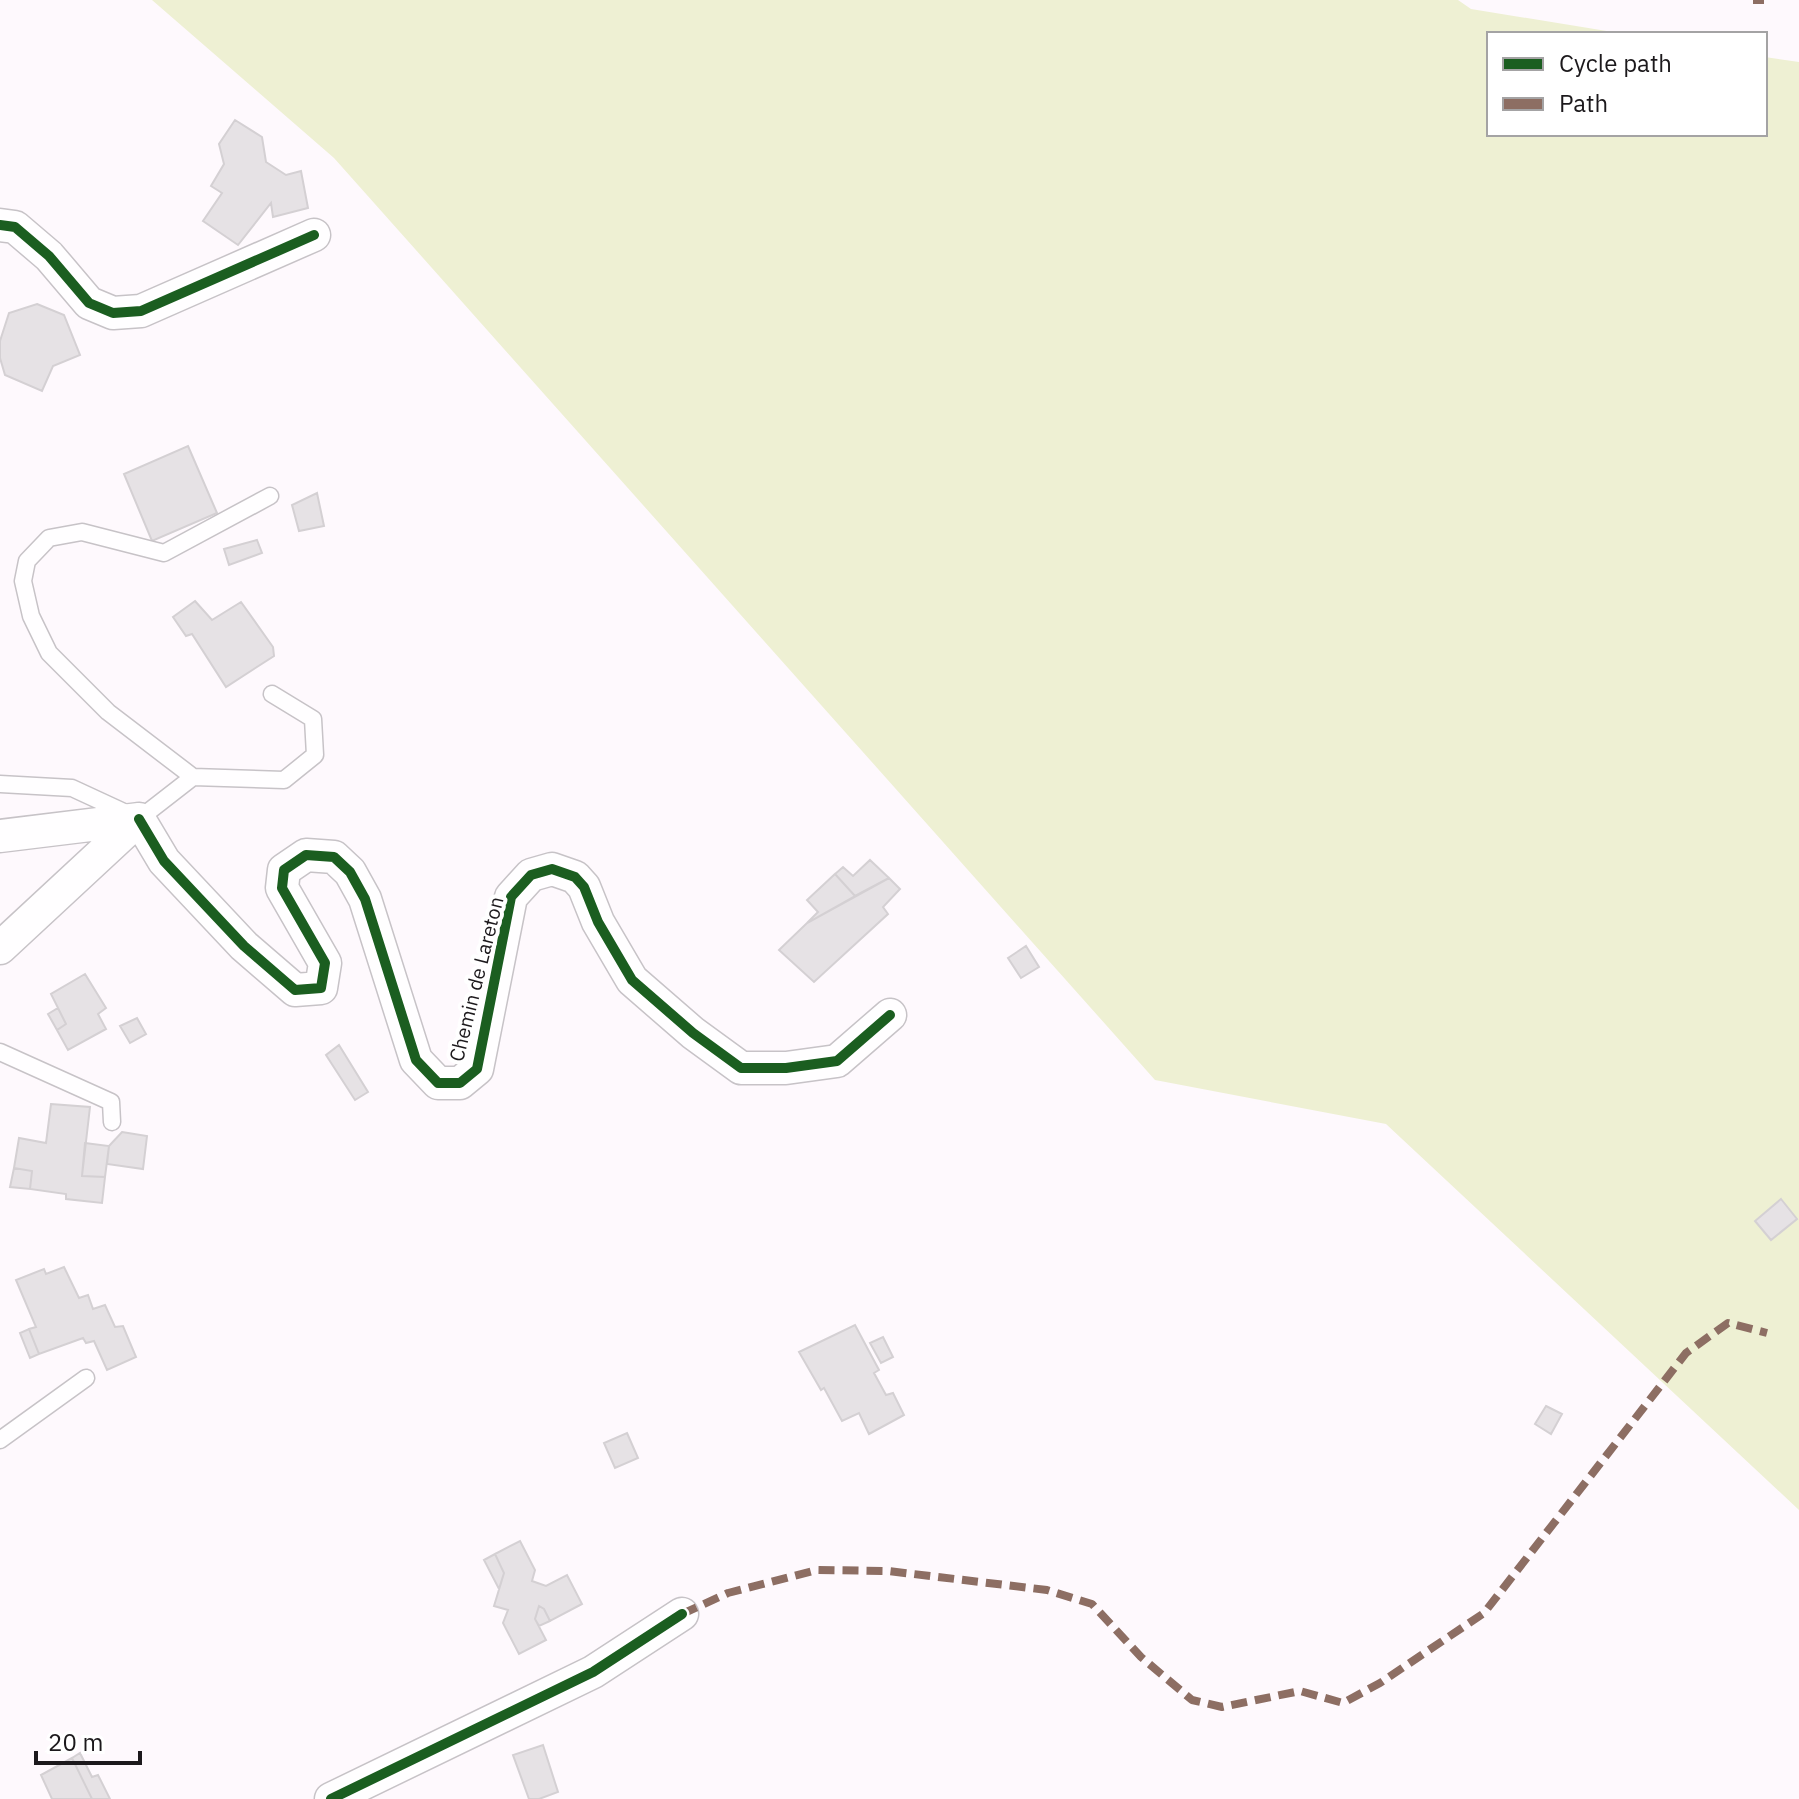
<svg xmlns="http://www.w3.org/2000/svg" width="1799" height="1799" font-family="'IBM Plex Sans',sans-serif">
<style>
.green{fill:#eef0d3}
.building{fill:#e6e2e5;stroke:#d4d0d3;stroke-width:2}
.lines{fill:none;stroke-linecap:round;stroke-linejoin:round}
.lane-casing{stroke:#c7c3c7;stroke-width:19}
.street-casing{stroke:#c7c3c7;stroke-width:35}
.lane{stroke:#fffeff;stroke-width:16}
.street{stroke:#fffeff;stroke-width:32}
.quiet{stroke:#8d6e63;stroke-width:8;stroke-dasharray:16 8;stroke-linecap:butt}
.cycleway-casing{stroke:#fff;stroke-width:15}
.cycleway{stroke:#1b5e20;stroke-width:10}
.labels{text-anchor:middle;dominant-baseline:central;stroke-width:8;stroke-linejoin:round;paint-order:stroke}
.street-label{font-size:20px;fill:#1c191c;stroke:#fff}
</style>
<rect width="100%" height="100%" fill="#fef9fd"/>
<path class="green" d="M152,0H1458L1471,9L1625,34H1489V134H1765V57L1799,62V1510L1386,1124L1155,1080L334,158Z"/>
<path class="building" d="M235,120L262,137L266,162L286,175L301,171L308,208L273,217L271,203L238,245L203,221L222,193L211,186L224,164L219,144Z
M37,304L64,315L80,355L53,366L42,391L5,375L0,358V341L9,313Z
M188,446L217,513L152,541L124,474Z
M317,493L324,526L299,531L292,505Z
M257,540L262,553L229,565L224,549Z
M195,601L212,620L241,602L273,647L274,656L226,687L192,634L186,636L173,617Z
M870,860L889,878L855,896L835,874L843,867L853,876Z
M835,874L855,896L807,923L818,912L807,900Z
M889,878L900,889L883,907L888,914L814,982L779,950L807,923Z
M1026,946L1039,967L1021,978L1008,958Z
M85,974L106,1008L98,1014L106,1029L68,1050L57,1030L66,1024L51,994Z
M58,1008L66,1024L57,1030L48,1014Z
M137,1018L146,1034L130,1043L120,1026Z
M339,1045L368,1092L355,1100L326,1055Z
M51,1104L90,1107L82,1176L105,1177L102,1203L66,1199V1194L30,1189L32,1171L14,1168L19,1138L46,1143Z
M122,1132L147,1136L143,1169L107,1164L109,1146Z
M85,1143L109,1146L105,1177L82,1176Z
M14,1168L32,1171L30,1189L10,1187Z
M1781,1199L1797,1219L1771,1240L1755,1221Z
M64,1267L79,1298L88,1295L93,1309L105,1305L115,1327L123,1326L136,1357L107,1370L94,1341L86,1343L83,1338L39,1354L29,1329L36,1327L16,1280L44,1269L46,1274Z
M855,1325L879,1370L874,1373L886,1395L893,1393L904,1415L869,1434L859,1413L842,1421L824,1388L821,1390L799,1352Z
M29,1329L39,1354L30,1358L20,1333Z
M883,1337L893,1357L881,1363L870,1343Z
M1546,1406L1562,1414L1551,1434L1535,1424Z
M627,1433L638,1458L615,1468L604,1443Z
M520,1541L535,1570L532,1581L546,1586L567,1575L582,1604L550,1621L544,1609L539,1606L535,1619L546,1640L519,1654L503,1623L508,1610L494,1606L504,1573L495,1554Z
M495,1554L504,1573L499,1589L484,1560Z
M539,1606L544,1609L550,1621L539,1626L535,1619Z
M543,1745L558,1792L539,1799H529L513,1755Z
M80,1753L92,1777L98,1775L110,1799H92L72,1758Z
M72,1758L92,1799H52L41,1775Z"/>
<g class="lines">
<g class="lane-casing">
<path id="lane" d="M193,777L108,712L49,653L31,616L23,581L27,561L49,538L82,532L164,553L270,496
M0,784L72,788L139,819L193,777L284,780L315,755L313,719L272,694
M0,1052L111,1102L112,1122
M0,1440L86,1378"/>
</g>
<g class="street-casing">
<path id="street" d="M0,225L15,227L49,256L89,303L113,313L141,311L314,235
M139,819L164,861L244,946L295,990L321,988L325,963L282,888L284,870L306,855L334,857L350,872L365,899L416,1060L438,1083H460L477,1069L511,897L531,875L552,869L575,877L584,887L598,922L632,980L693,1033L741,1068H786L837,1061L890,1015
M0,836L139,819
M0,948L139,819
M331,1799L593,1672L682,1614"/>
</g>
<use href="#lane" class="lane"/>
<use href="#street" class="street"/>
<path class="quiet" d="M1753,0H1764
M682,1614L728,1593L817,1570L888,1571L1047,1590L1092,1604L1141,1657L1192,1700L1222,1707L1300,1691L1343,1703L1380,1683L1484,1613L1686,1353L1728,1323L1767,1333"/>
<g class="cycleway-casing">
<path id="cycleway" d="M0,225L15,227L49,256L89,303L113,313L141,311L314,235
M139,819L164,861L244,946L295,990L321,988L325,963L282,888L284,870L306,855L334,857L350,872L365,899L416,1060L438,1083H460L477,1069L511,897L531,875L552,869L575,877L584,887L598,922L632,980L693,1033L741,1068H786L837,1061L890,1015
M331,1799L593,1672L682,1614"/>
</g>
<use href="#cycleway" class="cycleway"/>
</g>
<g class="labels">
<g class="street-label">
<text transform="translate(476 979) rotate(-76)">Chemin de Lareton</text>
</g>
</g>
<rect x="1487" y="32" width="280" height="104" fill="#ffffff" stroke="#a4a3a4" stroke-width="2"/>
<rect x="1503" y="58" width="40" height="12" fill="#1b5e20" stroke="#a4a3a4" stroke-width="2"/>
<text x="1559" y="72" font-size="24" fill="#1c191c">Cycle path</text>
<rect x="1503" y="98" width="40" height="12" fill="#8d6e63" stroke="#a4a3a4" stroke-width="2"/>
<text x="1559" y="112" font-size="24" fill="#1c191c">Path</text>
<path d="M36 1751v12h104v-12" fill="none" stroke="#1c191c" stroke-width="4"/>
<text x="48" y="1751" font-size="24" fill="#1c191c" stroke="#ffffff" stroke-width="6" paint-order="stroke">20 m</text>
</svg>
